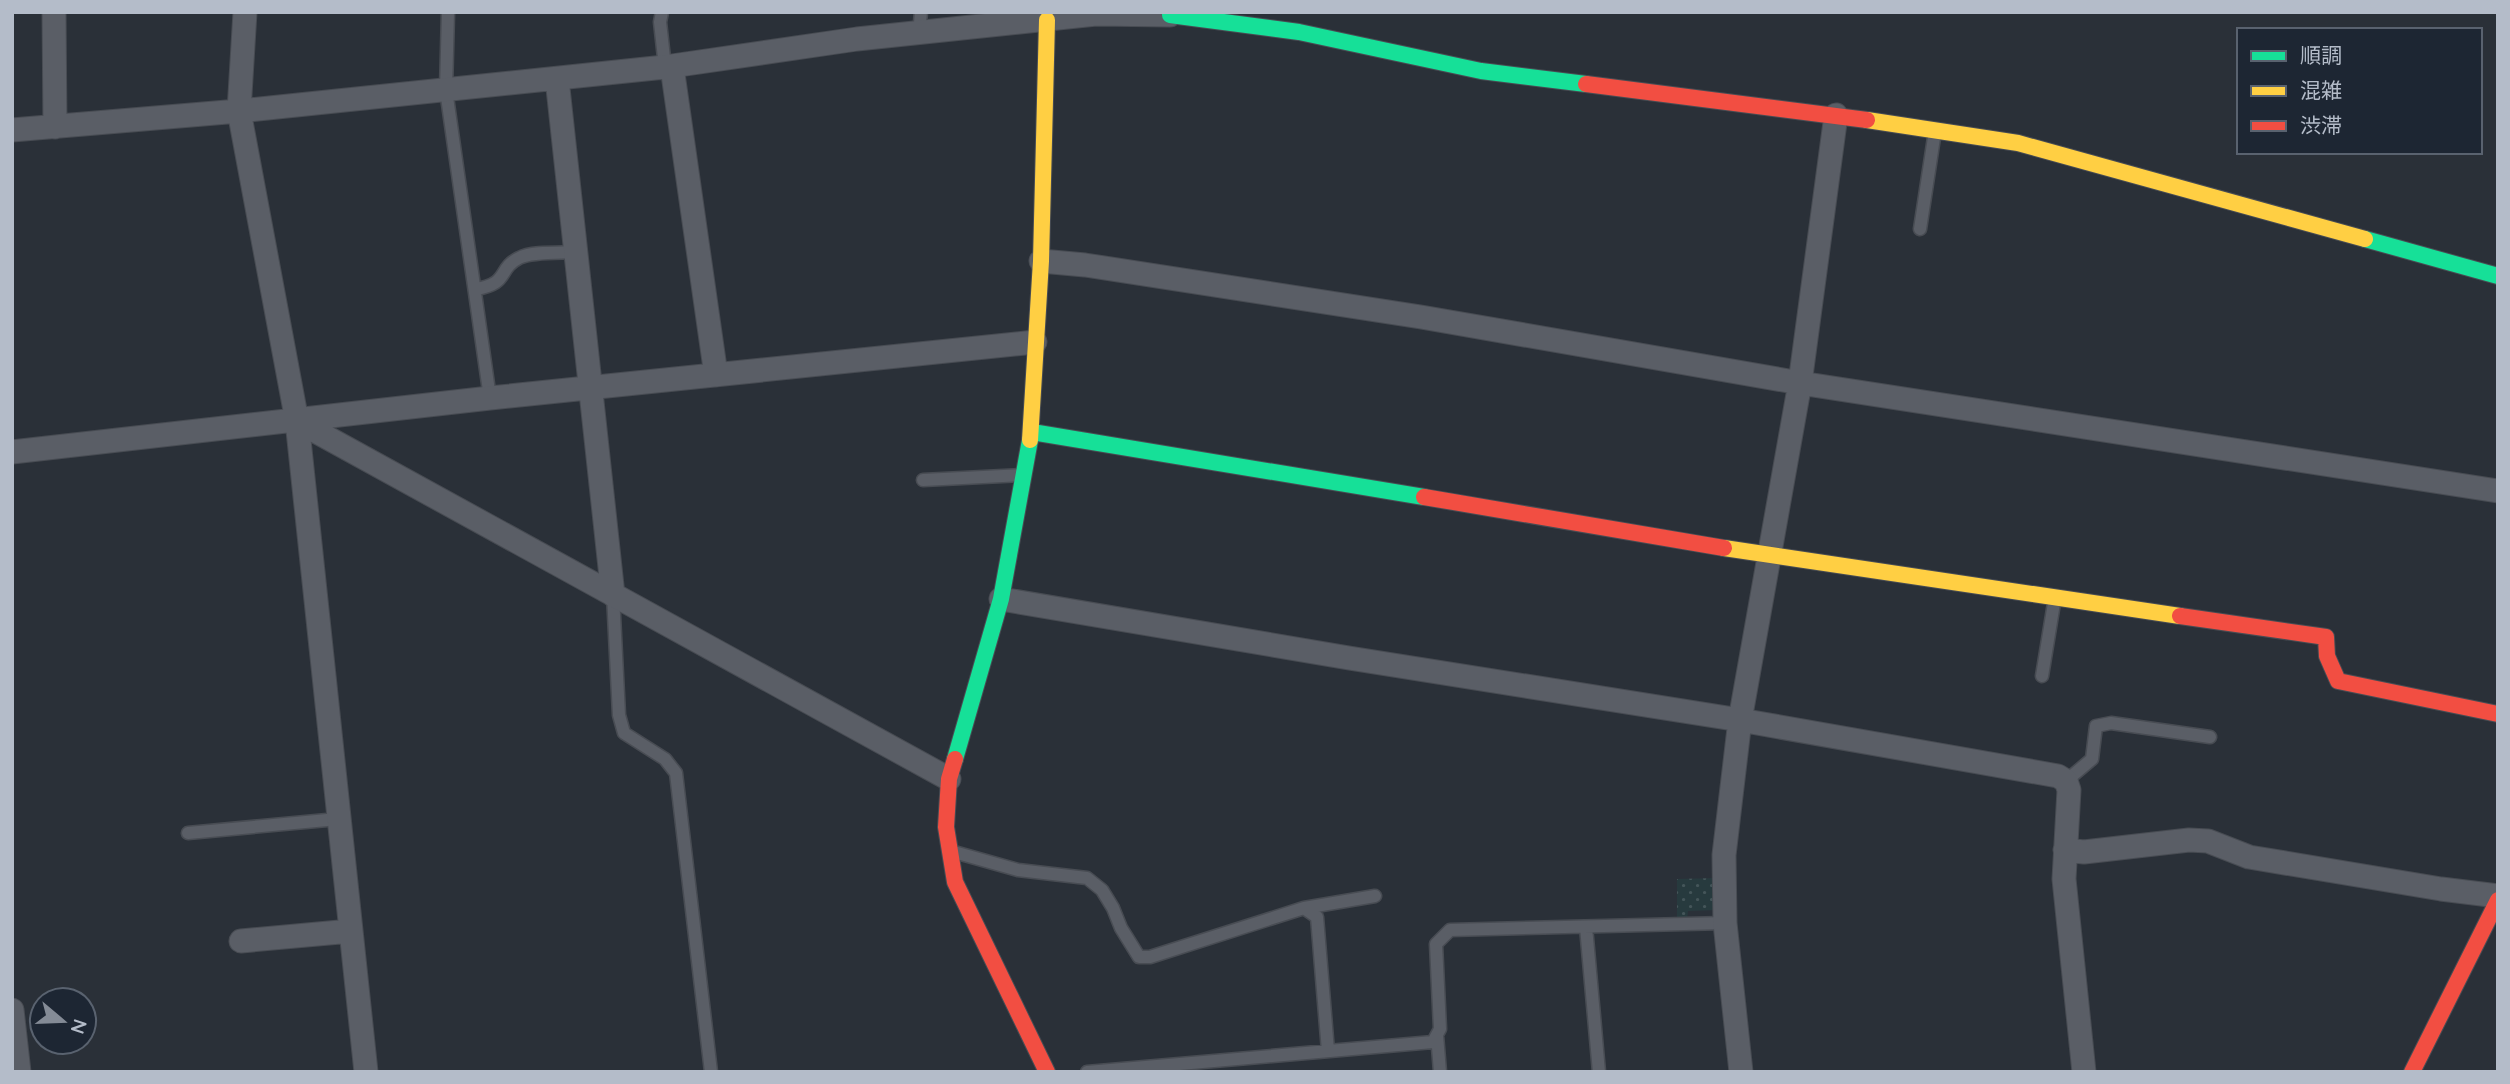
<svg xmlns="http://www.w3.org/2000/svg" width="2510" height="1084" font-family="Quicksand,'Noto Sans JP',sans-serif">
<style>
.park{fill:url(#park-dots)}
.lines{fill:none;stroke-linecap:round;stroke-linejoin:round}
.lane-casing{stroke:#484c53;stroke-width:15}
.street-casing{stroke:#484c53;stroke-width:25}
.fast-casing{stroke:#484c53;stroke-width:18}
.slow-casing{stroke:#484c53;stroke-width:18}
.jam-casing{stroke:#484c53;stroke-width:18}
.lane{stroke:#5a5e66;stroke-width:12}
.street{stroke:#5a5e66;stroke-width:23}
.fast{stroke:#16e098;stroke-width:16}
.slow{stroke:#ffcf43;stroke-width:16}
.jam{stroke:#f24e42;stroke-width:16}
</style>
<defs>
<pattern id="park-dots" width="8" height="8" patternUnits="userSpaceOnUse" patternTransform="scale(1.75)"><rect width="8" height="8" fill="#273a3e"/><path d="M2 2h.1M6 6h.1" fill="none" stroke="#445559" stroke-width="1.8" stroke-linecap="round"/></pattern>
</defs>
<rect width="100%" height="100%" fill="#2a3038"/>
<path class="park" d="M1718,878L1717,910L1688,911L1687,920H1677V879Z"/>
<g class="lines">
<g class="lane-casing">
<path id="lane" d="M448,12L446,90L490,398
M662,12L660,22L665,67
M919,33L921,12
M1920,229L1935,131
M475,289C510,284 497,269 519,258C532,251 562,253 576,252
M923,480L1024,475
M613,595L619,715L624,733L665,759L676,773L711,1072
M2042,676L2055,597
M2066,781L2092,759L2096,726L2111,723L2210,737
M188,833L338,819
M954,852L1018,870L1087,878L1102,890L1113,908L1121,928L1139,957H1150L1304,908L1317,917L1328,1051
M1304,908L1375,896
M1586,927L1599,1072
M1437,1035L1440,1072
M1087,1072L1433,1042L1440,1029L1436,944L1450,930L1725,923"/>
</g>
<g class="street-casing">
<path id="street" d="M54,12L55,127
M245,12L239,111L297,421L366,1072
M672,67L716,375
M557,79L613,595
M12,130L239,111L665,67L857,39L1096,14L1170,15
M1041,261L1085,265L1421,317L1800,383L2498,491
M297,421L949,779
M12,452L490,398L1035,342
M1001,599L1349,658L1740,720L2058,776L2066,781L2069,790L2064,879L2084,1072
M2065,850L2084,852L2189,840L2208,841L2249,857L2441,889L2498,896
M241,941L351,931
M12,1010L19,1072
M1741,1072L1725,923L1724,855L1740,720L1800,383L1836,115"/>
</g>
<g class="fast-casing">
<path id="fast" d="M1170,12V15L1299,32L1481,71L1586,84
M2365,239L2498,276
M1032,432L1424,497
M955,759L1001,599L1030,440"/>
</g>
<g class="slow-casing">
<path id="slow" d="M1867,120L2018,143L2365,239
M1030,440L1041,261L1047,20
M1724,548L2180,616"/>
</g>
<g class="jam-casing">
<path id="jam" d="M1586,84L1867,120
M1424,497L1724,548
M2180,616L2326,637L2327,656L2338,681L2498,714
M955,759L949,779L946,827L955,882L1047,1072
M2412,1072L2498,900"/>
</g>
<use href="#lane" class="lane"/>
<use href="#street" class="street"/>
<use href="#fast" class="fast"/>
<use href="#slow" class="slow"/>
<use href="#jam" class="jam"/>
</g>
<rect width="2510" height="1084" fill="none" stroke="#b4bcc9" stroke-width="28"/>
<rect x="2237" y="28" width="245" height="126" fill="#1d2633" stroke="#59626f" stroke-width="2"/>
<rect x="2251" y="51" width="35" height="10" fill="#16e098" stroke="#59626f" stroke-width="2"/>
<text x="2300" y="63" font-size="21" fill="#b4bcc9">順調</text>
<rect x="2251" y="86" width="35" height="10" fill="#ffcf43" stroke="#59626f" stroke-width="2"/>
<text x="2300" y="98" font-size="21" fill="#b4bcc9">混雑</text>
<rect x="2251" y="121" width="35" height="10" fill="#f24e42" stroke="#59626f" stroke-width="2"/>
<text x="2300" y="133" font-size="21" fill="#b4bcc9">渋滞</text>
<g transform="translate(63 1021) rotate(109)"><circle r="33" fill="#1d2633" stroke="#59626f" stroke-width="2"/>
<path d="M0-5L12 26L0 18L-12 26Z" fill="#848b96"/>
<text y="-10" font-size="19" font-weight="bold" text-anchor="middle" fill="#b4bcc9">N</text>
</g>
</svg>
